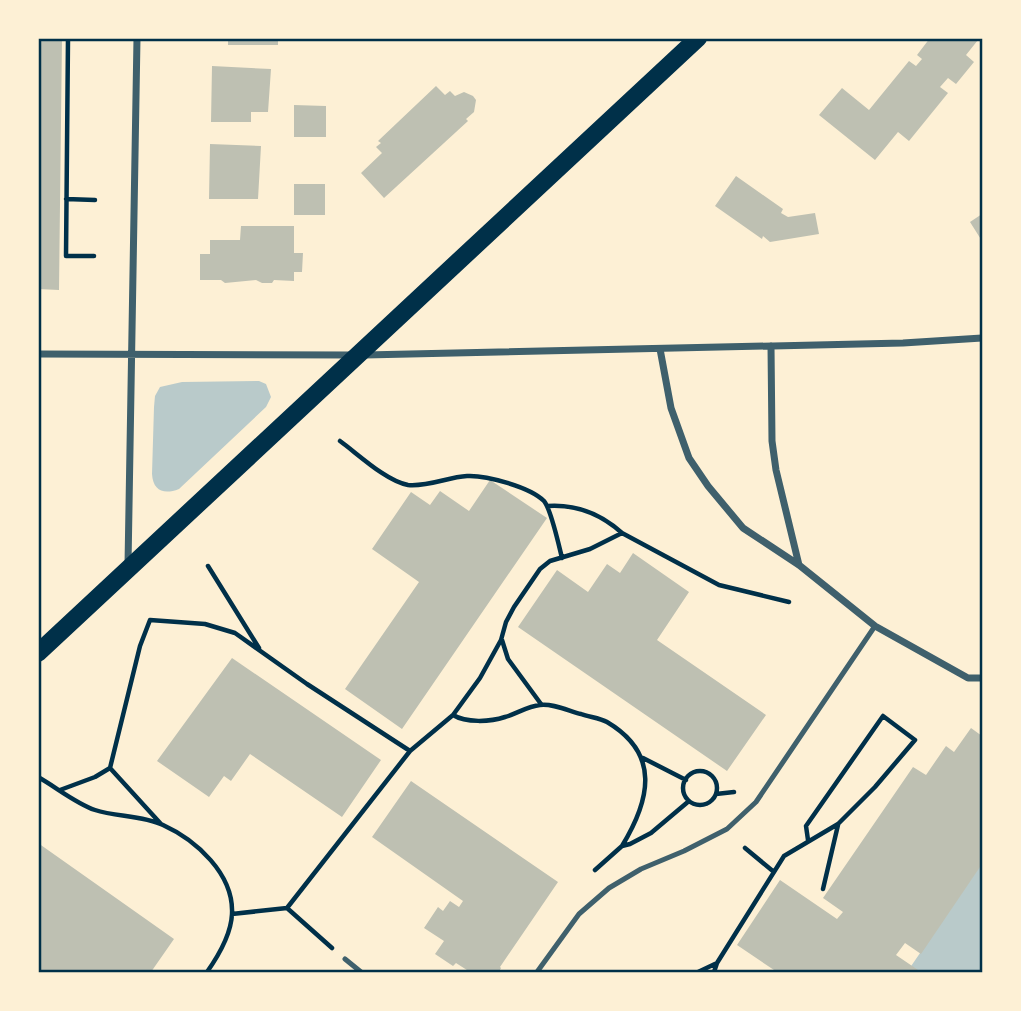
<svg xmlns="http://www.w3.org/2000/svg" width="1021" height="1011" font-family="'Fira Sans',sans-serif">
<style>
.green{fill:#b9caca}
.building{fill:#bec0b2}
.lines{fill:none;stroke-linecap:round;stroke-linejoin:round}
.path{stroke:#003049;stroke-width:4.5}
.service{stroke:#3f606c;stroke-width:5}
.minor{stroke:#3f606c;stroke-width:7}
.primary{stroke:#003049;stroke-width:18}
.neatline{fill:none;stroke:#003049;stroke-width:2.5}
</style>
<rect width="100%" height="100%" fill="#fdf0d5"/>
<path class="green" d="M259,381L266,384L271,397L266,407L179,489C164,495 153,491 152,474L154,407L155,396L160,387L182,382Z
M982,863V972H907Z"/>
<path class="building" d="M38,38H62L59,290L38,289Z
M228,38H278V45H228Z
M930,38L978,40L966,55L974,62L956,84L948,78L940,87L948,93L909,141L898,132L875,160L819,115L842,88L869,110L909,61L916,66L922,59L917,55Z
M212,66L271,69L268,112H251V122H211Z
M436,86L445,95L450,91L455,96L464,92L473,96L476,100L474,112L466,119L468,121L384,198L361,173L382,153L376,147L381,143L378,141Z
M294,105L326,106V137H294Z
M210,144L261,146L258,199H209Z
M736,176L783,209L781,213L788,217L815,213L819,234L770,242L763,236L762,239L715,206Z
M294,184H325V215H294Z
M982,214V241L970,222Z
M241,226H294V253H303L302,272H294V281L274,280L272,283H262L256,280L225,283L221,280H200V254H210V240H240Z
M490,480L547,518L402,729L345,689L419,582L372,549L411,492L430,505L440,491L469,511Z
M633,553L689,592L657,640L766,715L727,771L518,627L557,570L588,592L607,564L620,573Z
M232,658L381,760L342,817L250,754L231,781L224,776L209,797L157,761Z
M971,728L982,736V864L921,954L905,943L896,955L921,972H777L737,945L780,880L837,919L843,912L823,898L913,767L926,775L946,746L954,752Z
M411,781L558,882L500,967L501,968L499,972H470L456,963L453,966L435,954L444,941L424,928L438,907L443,911L450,901L459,907L463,901L372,837Z
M38,843L174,939L151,972H38Z"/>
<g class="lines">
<path class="path" d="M68,38L66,256H94
M66,199L95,200
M340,441C358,454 386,481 408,485C428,487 448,477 467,476C486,475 530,487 544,501C551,509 559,546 562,558
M547,506C575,504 601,514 622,533
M208,566L259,648
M502,640L508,659L541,704
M453,715C466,723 490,722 505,717C516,714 528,706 540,705C552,703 569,711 581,714C589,717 600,718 607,722C661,754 650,800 622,846
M643,758L686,780
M110,768L161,824
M683 788a17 17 0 1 1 34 0a17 17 0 1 1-34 0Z
M38,777C56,787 75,803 95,810C116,817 142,815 163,825C196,840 234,874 232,914C231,935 219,955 207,972
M60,790L95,777L110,768L140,646L150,620L205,624L235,633L307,684L410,751
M716,794L734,792
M745,848L774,872
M595,870L622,846L630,844L651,833L689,801
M823,889L838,825
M287,908L410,751L453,715L480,678L501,640L506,622L514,607L540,569L550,561L590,549L622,533L719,585L789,602
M232,914L287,908L332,948
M717,963L784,856L838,824L875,787L915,740L883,716L806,826L808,840
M698,972L717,963L714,972"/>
<path class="service" d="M345,959L361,972
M537,972L579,914L609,888L641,869L684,851L727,829L756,802L875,626"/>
<path class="minor" d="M771,346L772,441L776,470L799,565
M660,349L671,408L689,458L708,486L743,528L799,565L875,626L968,678H982
M38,354L353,355
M365,355L903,343L982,338
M128,565L137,38"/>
<path class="primary" d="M38,653L698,38"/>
</g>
<rect width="1021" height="1011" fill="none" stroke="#fdf0d5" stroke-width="80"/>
<rect x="40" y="40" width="941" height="931" class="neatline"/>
</svg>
